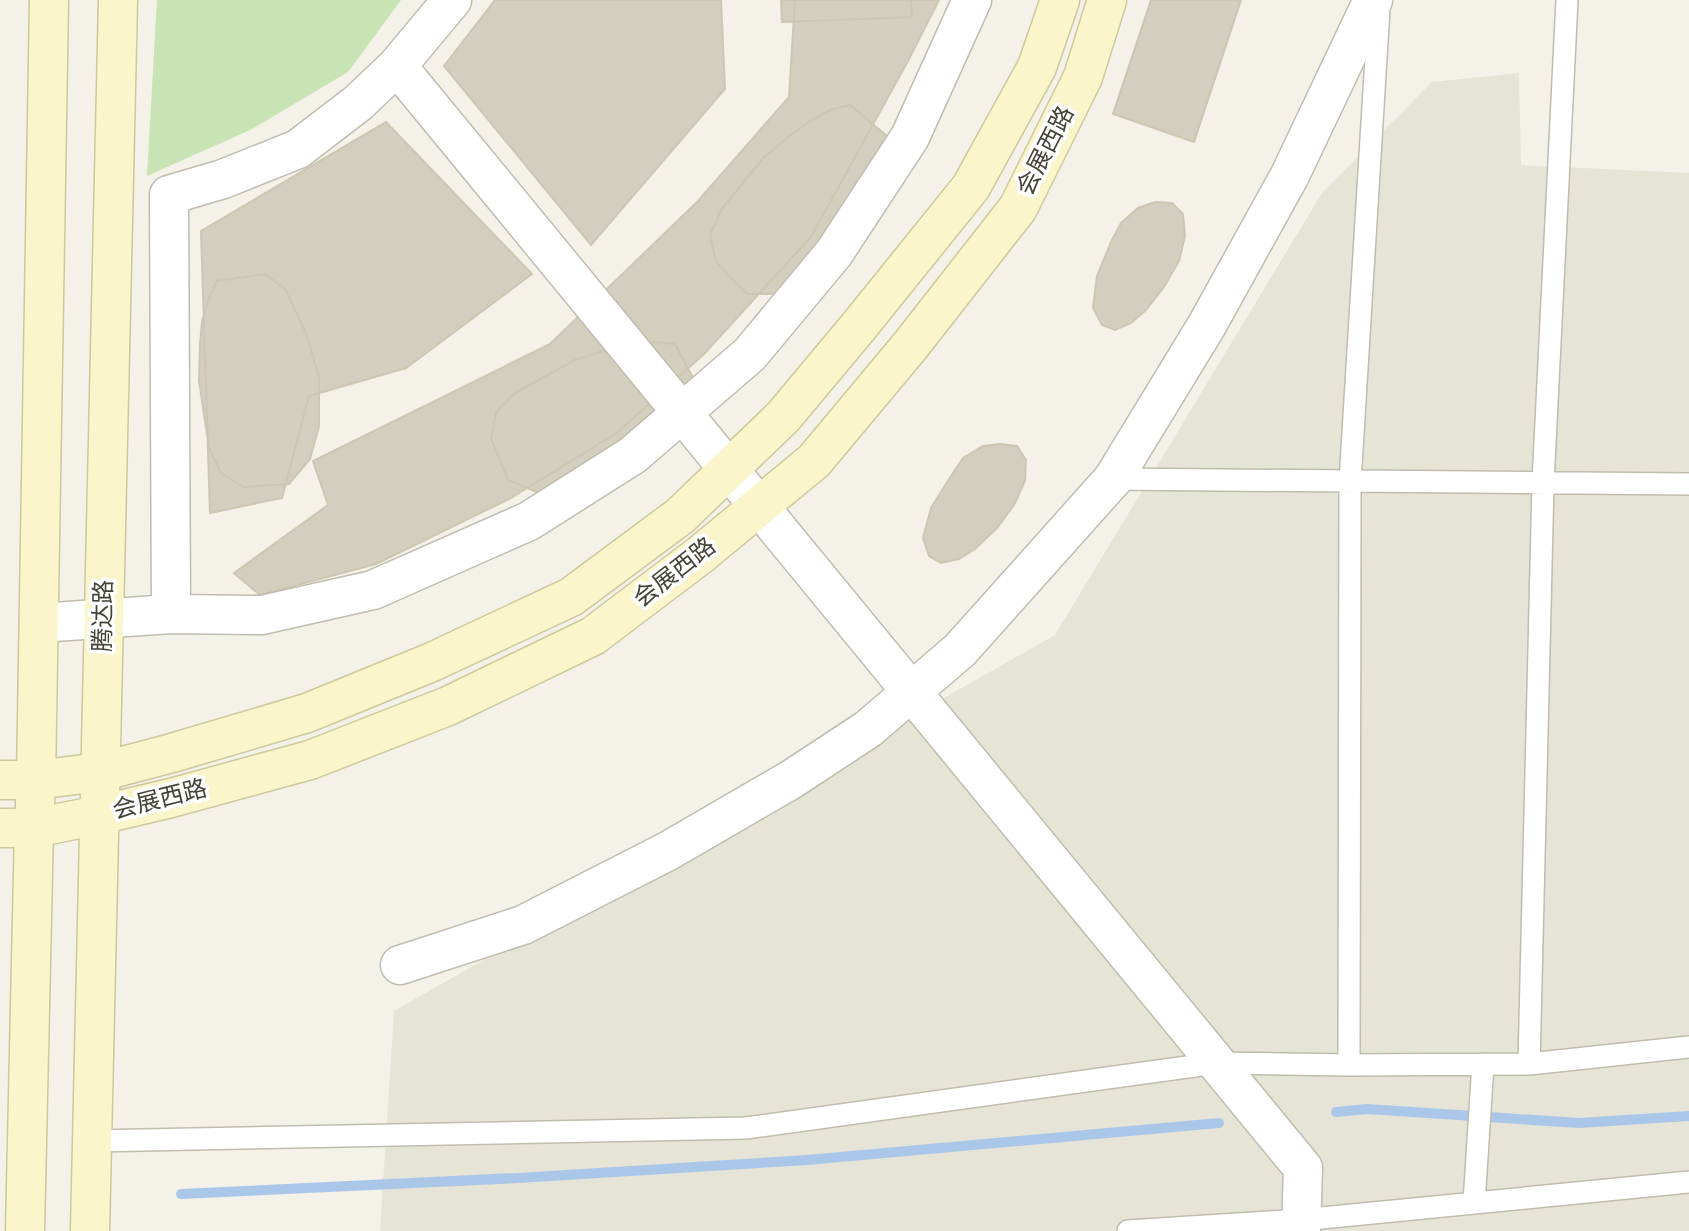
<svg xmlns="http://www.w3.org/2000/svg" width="1689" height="1231" font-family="'Alegreya Sans','Noto Sans SC',sans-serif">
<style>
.residential{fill:#e6e3d7}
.green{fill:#c8e3b4}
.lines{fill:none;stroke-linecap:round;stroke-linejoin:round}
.stream{stroke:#aac7ea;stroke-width:10}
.building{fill:#d3cebe;stroke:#cdc6b2;stroke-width:2}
.lane-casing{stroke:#c0bcae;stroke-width:24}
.street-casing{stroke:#c0bcae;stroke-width:41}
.secondary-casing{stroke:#cec89b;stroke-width:41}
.lane{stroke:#fff;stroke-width:21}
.street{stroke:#fff;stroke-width:38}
.secondary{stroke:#faf5cb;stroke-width:38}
.labels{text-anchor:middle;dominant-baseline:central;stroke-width:7;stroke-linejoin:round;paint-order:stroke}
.street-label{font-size:24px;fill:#454237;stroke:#fff}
</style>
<rect width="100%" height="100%" fill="#f3f1e8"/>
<path class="residential" d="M1519,73L1521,165L1689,173V1231H380L394,1011L1055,635L1322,193L1432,82Z"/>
<path class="green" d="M157,0H401L348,72L250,130L147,176Z"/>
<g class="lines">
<path class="stream" d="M1336,1112L1367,1109L1579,1123L1689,1116
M181,1194L518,1178L807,1160L1219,1123"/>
</g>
<path class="building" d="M495,0H721L725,89L591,245L444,66Z
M781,0H911L912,17L782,22Z
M795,0H939L908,61L811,237L704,354L617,433L509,499L376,564L260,595L234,573L328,505L313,461L550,344L698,201L789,97Z
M1151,0H1241L1194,142L1113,114Z
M850,105L887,136L889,161L780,294H747L716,262L710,235L721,210L764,157L792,134L810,121L830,110Z
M386,122L532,274L406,368L309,396L282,498L210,513L201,231Z
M1155,202L1172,203L1183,214L1185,236L1179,261L1164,287L1146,310L1131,323L1115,330L1102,325L1093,308L1097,276L1111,242L1121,223L1138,208Z
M265,274L285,289L306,333L319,377V426L310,459L289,484L244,487L221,473L209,448L199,381L200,344L202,322L208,300L217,281Z
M654,342L675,344L698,387L573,489L539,493L508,480L491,439L496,412L515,393L575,360L610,349Z
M1000,444L1017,446L1026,460L1025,481L1014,505L997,528L975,549L959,559L941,563L929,556L923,538L931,508L951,476L963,458L983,446Z"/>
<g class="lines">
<g class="lane-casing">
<path id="lane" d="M1113,479L1689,484
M1529,1064L1543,483L1567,0
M1349,1065L1350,482L1379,9
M92,1141L746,1128L1216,1063L1349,1065L1529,1064L1689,1047
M1474,1203L1483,1064
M1128,1231L1301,1220L1689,1182"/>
</g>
<g class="street-casing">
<path id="street" d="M397,66L1303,1168L1301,1231
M171,614L169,195L223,179L298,149L358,103L397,66L452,0
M39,623L171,614L262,615L373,590L529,521L633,455L750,354L834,253L910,137L972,0
M400,965L523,925L668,851L792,779L868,729L960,650L1113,479L1207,325L1290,175L1373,0"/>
</g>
<g class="secondary-casing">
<path id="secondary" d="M0,780H36L100,772L172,753L307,713L432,662L571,597L680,516L783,417L859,326L971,187L1037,67L1060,0
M0,828H34L99,815L171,798L310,760L448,706L593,636L700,555L814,461L910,346L1018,208L1083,77L1107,0
M25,1231L34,828L36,780L49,0
M90,1231L118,0"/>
</g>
<use href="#lane" class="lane"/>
<use href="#street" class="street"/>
<use href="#secondary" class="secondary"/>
</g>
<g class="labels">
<g class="street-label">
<text transform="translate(1046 151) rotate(-63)">会展西路</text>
<text transform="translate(675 573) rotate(-38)">会展西路</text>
<text transform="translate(104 616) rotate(-89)">腾达路</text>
<text transform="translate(160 800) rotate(-14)">会展西路</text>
</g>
</g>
</svg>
